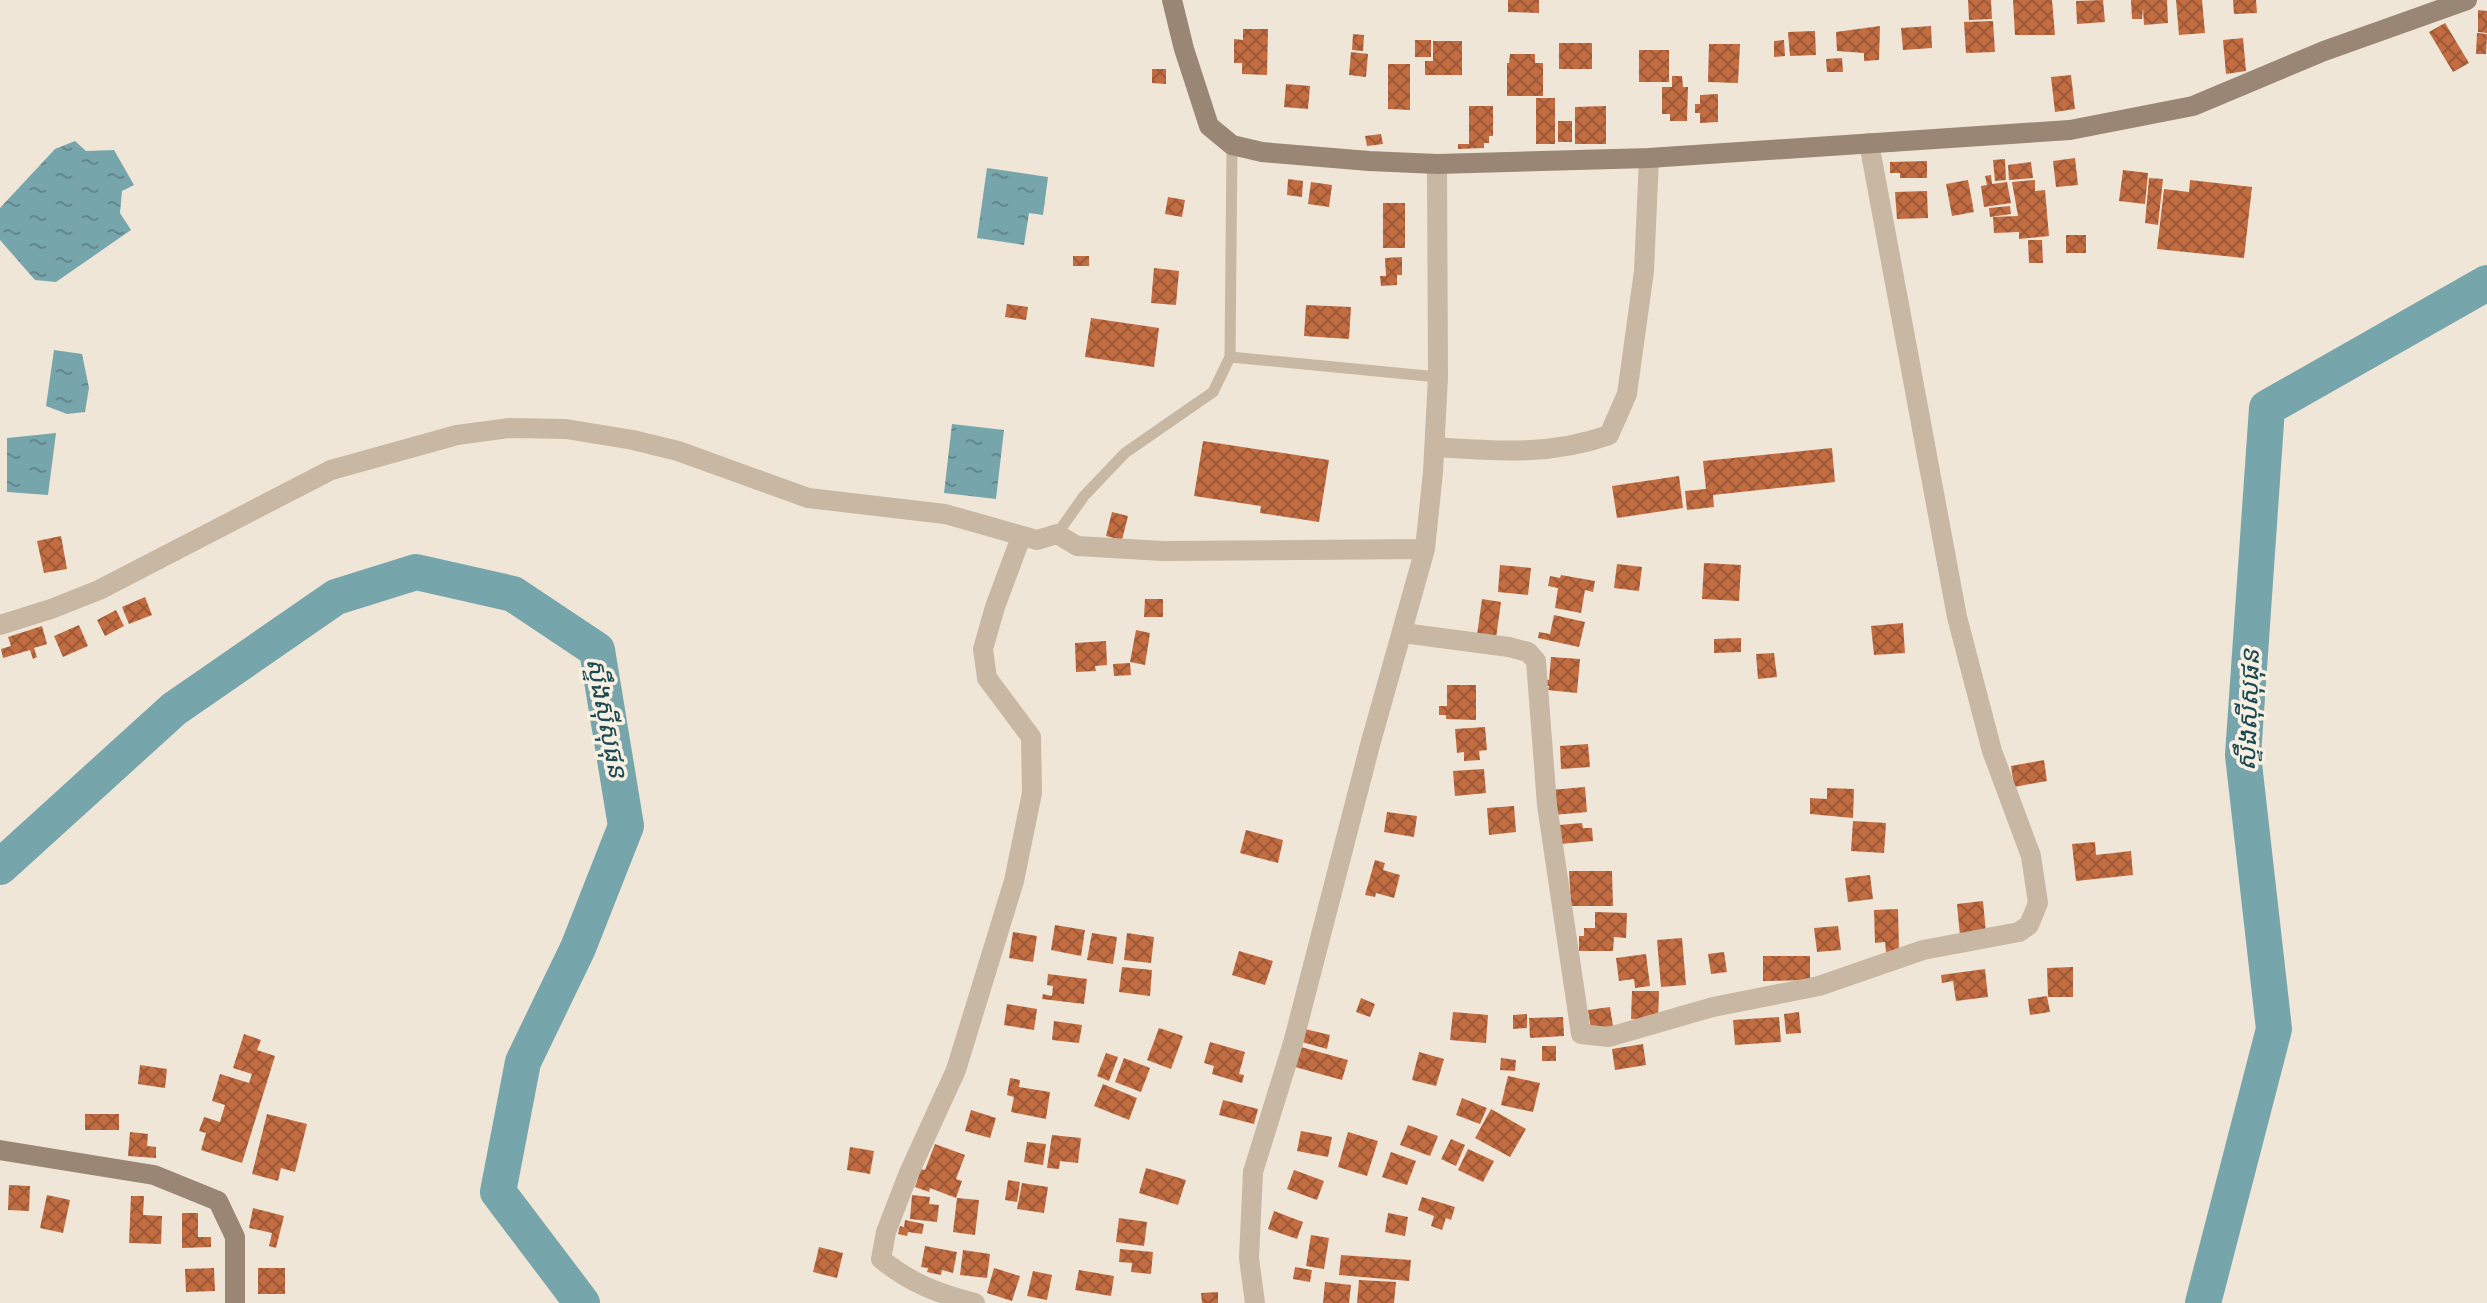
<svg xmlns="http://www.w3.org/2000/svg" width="2487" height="1303" font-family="'Alegreya Sans','Noto Sans Khmer',sans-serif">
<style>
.water{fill:url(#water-ripples)}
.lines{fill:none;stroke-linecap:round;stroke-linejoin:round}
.river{stroke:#77a5ac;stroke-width:36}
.building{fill:url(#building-cross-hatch)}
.service{stroke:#c7b7a3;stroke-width:11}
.minor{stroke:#c7b7a3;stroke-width:20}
.secondary{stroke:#9a8675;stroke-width:20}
.labels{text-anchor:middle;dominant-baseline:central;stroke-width:7;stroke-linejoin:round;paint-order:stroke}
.water-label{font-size:26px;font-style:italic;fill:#1c4a52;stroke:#f8f0e2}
</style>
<defs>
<pattern id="water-ripples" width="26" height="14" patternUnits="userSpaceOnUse" patternTransform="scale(2)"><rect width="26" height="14" fill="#77a5ac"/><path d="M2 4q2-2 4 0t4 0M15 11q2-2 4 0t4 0" fill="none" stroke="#62878c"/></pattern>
<pattern id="building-cross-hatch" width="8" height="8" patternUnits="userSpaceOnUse" patternTransform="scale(2)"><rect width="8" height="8" fill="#c26c42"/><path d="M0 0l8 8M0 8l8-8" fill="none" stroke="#9e5937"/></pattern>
</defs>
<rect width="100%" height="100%" fill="#f0e6d7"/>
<path class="water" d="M75,141L86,151L114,150L134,185L122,191L120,213L131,230L56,282L35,280L0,240V208L55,149Z
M987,168L1048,177L1043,215L1029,213L1024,245L977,238Z
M54,350L82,354L89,388L85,412L67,414L46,406Z
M952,424L1004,430L996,499L944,493Z
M56,433L48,495L7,492V438Z"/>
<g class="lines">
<path class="river" d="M0,867L174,709L336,597L416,572L513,594L597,650L626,826L578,948L523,1062L498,1192L582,1303
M2203,1303L2274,1029L2243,755L2267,408L2487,283"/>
</g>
<path class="building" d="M1508,0H1539V13L1508,12Z
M1968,0H1991L1992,19L1969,20Z
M2013,0H2052L2055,35H2015Z
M2103,0L2105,22L2077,24L2076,1Z
M2131,0H2167L2168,23L2144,25L2143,8L2142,19H2132Z
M2176,0H2202L2205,33L2179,35Z
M2233,0H2256L2257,13L2234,14Z
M2478,10L2487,11V33L2478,32Z
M1993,21L1995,52L1966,53L1964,22Z
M2445,23L2469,63L2453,72L2429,32Z
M1880,26L1879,60L1864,61V53L1837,51L1836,32Z
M1931,26L1932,48L1903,50L1901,28Z
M1243,29H1268L1267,75L1242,74V63H1234V39L1243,40Z
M1815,31L1816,55L1790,56L1788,32Z
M2477,33L2487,34L2486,54H2476Z
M1353,34L1364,35L1363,51L1352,50Z
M2243,38L2246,71L2226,74L2223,40Z
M1415,40H1431V57H1415Z
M1784,40L1785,56L1774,57V41Z
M1433,41H1462V75H1425V61H1433Z
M1559,43H1592V69H1559Z
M1709,44H1740L1738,83L1708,82Z
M1639,50H1669V82H1639Z
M1351,52L1368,54L1366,77L1349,75Z
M1510,54H1535V63H1543V96H1507V63H1509Z
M1842,58L1843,72H1827L1826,59Z
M1388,64H1410V110L1388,109Z
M1152,69H1166V84L1152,83Z
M2071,75L2075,109L2055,112L2051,77Z
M1672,76H1682L1683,87H1688L1687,121H1670V114H1662V87H1672Z
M1286,84L1310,86L1308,109L1284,107Z
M1718,94V122L1700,123V113H1695V104H1700V95Z
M1536,98H1555V144H1536Z
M1469,106H1493V136H1489V143H1484V148L1458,149V144H1469Z
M1606,106V144H1575V107Z
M1558,121H1572V142H1558Z
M1381,134L1383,144L1367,146L1365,136Z
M2075,158L2078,185L2056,187L2053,161Z
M2005,159L2006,180L1995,181L1993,160Z
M1927,161V178H1900V173H1890V162Z
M2031,162L2033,178L2009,180L2008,165Z
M2123,170L2148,173L2145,204L2119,201Z
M1991,175L1992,184L2007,182L2011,203L1984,207L1981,186L1987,185L1985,176Z
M2149,178L2163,179L2158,225L2145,223Z
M1288,179L1303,181L1302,197L1287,195Z
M1968,180L1974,212L1952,216L1946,184Z
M2035,180V191L2045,190L2049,236L2019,239V232L1994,233L1993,217L2018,216L2012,182Z
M2190,180L2252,187L2244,258L2157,249L2164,189L2189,192Z
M1311,182L1332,185L1329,207L1308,204Z
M1927,191L1928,218L1897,219L1895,192Z
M1168,197L1185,200L1182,217L1165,214Z
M1383,203H1405V248H1383Z
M2010,206L2011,214L1990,217L1989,208Z
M2066,235H2086V253H2066Z
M2028,240H2042L2043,263H2029Z
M1073,256H1089V266H1073Z
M1402,257V275H1397V285L1381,286L1380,276H1386L1385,258Z
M1154,268L1179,271L1176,305L1151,303Z
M1007,304L1028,307L1026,320L1005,317Z
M1306,305L1351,307L1349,339L1304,336Z
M1091,318L1159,328L1154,367L1085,357Z
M1203,441L1329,460L1319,522L1260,513L1261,506L1194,496Z
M1832,448L1835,482L1713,495L1714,507L1687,510L1685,491L1706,489L1703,461Z
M1679,476L1683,508L1617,518L1612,486Z
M1112,512L1128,516L1122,540L1106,536Z
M61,536L67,569L44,573L37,541Z
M1704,563L1741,565L1739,601L1702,599Z
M1617,564L1642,567L1639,591L1614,588Z
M1500,565L1531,568L1528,595L1498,592Z
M1561,575L1595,581L1593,592L1585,590L1581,613L1555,608L1558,588L1548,586L1550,576L1560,578Z
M145,597L152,615L129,624L122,607Z
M1145,599H1163V617H1144Z
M1482,599L1501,602L1496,638L1477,635Z
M116,610L124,626L105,636L97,620Z
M1554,615L1585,622L1579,647L1538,638L1539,632L1550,634Z
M1903,623L1905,653L1874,655L1871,626Z
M79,625L88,646L63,657L54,636Z
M42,626L47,644L34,648L37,657L33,659L30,650L3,658L1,649L11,646L8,637Z
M1136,630L1150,633L1145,665L1130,662Z
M1741,638V652L1714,653V639Z
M1106,641L1107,665L1095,666L1096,671L1076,672L1075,643Z
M1774,653L1777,677L1758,679L1756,654Z
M1551,657L1580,659L1577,693L1548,690L1549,686L1540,685V679L1549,680Z
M1130,663L1131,675L1114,676L1113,664Z
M1447,685H1476V720L1446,719V715H1439V706H1447Z
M1485,727L1487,750L1479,751L1480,760L1464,761V752L1457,753L1455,729Z
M1588,744L1590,767L1561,769L1560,746Z
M2044,760L2047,781L2014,787L2011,766Z
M1484,769L1486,793L1455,796L1453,771Z
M1585,787L1587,812L1553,815L1551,790Z
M1827,788L1854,789L1853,818L1810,814V798L1827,799Z
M1514,806L1516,832L1489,835L1487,808Z
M1387,812L1417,816L1414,837L1384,832Z
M1853,821L1886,823L1884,853L1851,851Z
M1582,823L1583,828H1592L1593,841L1560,844L1559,825Z
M1246,830L1283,840L1278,863L1240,853Z
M2095,842L2096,855L2131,851L2133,875L2076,881L2072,844Z
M1375,860L1385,863L1383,870L1400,875L1394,898L1376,893L1375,897L1365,895Z
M1569,871H1612L1613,906H1571Z
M1870,875L1873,899L1848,902L1845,878Z
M1983,901L1986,933L1960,936L1957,904Z
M1898,909L1899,951L1886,952L1885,942L1875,943L1874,910Z
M1595,912L1627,913L1626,938L1614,937L1613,951H1579V936H1584V928H1595Z
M1055,925L1085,930L1081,956L1051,950Z
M1838,926L1841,950L1817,952L1814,928Z
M1013,932L1037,936L1033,962L1009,958Z
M1092,933L1117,937L1113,964L1087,960Z
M1127,933L1154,937L1151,963L1124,960Z
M1682,938L1686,985L1661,987L1657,940Z
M1239,951L1273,961L1265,985L1232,975Z
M1724,952L1727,972L1711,974L1708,954Z
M1646,954L1650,986L1635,988L1634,979L1619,981L1616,958Z
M1763,956H1810V980L1763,981Z
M1122,967L1152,970L1150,996L1119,992Z
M2073,967V997H2048L2047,968Z
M1985,969L1988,997L1956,1001L1953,981L1942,983L1941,975Z
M1048,974L1087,979L1084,1004L1042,999L1043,994L1052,996L1053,986L1047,985Z
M1632,991H1659L1658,1020L1631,1019Z
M2047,996L2050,1012L2030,1015L2028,999Z
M1361,998L1375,1004L1370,1017L1356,1012Z
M1007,1004L1037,1009L1034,1030L1004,1025Z
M1610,1007L1613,1026L1591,1029L1588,1010Z
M1453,1012L1488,1015L1486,1043L1450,1040Z
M1799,1012L1801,1033L1786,1034L1784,1014Z
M1527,1014V1028L1513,1029V1015Z
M1563,1017L1564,1036L1530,1038L1529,1018Z
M1779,1017L1781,1042L1735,1045L1733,1020Z
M1054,1021L1082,1025L1079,1043L1052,1040Z
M1159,1028L1183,1036L1171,1069L1147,1060Z
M1305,1029L1330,1035L1327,1049L1302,1042Z
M244,1034L261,1040L257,1050L275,1056L242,1163L201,1150L206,1133L199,1131L204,1117L220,1122L225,1105L212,1101L220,1074L249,1083L252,1074L233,1068Z
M1210,1042L1245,1052L1239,1074L1244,1075L1242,1083L1212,1074L1214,1066L1204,1063Z
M1643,1044L1646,1065L1615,1070L1612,1049Z
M1542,1046H1556V1061H1542Z
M1301,1047L1348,1060L1342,1080L1295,1067Z
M1419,1052L1444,1059L1436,1086L1412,1080Z
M1106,1053L1118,1057L1109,1081L1097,1076Z
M1124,1058L1150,1068L1141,1092L1115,1082Z
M1501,1058L1516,1060L1515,1071L1500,1070Z
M140,1065L167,1069L165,1088L138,1084Z
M1508,1076L1540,1083L1533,1112L1501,1105Z
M1010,1078L1020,1080L1019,1087L1050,1092L1046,1119L1011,1112L1014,1097L1007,1095Z
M1103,1084L1137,1098L1129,1120L1094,1106Z
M1462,1098L1487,1108L1480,1124L1456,1115Z
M1223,1100L1258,1109L1254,1124L1219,1115Z
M1491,1109L1526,1129L1510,1157L1475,1138Z
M971,1110L996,1118L990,1138L965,1131Z
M85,1114H119V1130H85Z
M267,1114L307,1124L295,1172L281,1168L278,1181L252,1174Z
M1408,1125L1438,1136L1430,1156L1400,1145Z
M1301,1131L1332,1137L1328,1157L1297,1151Z
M130,1132L148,1134L147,1146L156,1147V1158L128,1156Z
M1348,1132L1378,1141L1367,1176L1338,1167Z
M1052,1135L1081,1138L1078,1163L1060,1161L1059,1169L1047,1168Z
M1451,1139L1465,1145L1456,1166L1441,1159Z
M1027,1142L1046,1144L1043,1165L1024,1162Z
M935,1144L965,1155L956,1179L962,1181L956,1198L930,1188L929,1192L915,1187L921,1169L925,1170Z
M850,1147L874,1151L870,1174L847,1170Z
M1468,1149L1494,1161L1483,1182L1458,1170Z
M1391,1152L1416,1161L1407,1185L1382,1177Z
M1146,1168L1186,1180L1178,1205L1139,1193Z
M1294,1170L1324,1181L1317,1200L1287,1189Z
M1008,1180L1020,1182L1017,1202L1005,1200Z
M1022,1183L1048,1187L1044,1213L1017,1209Z
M9,1185L30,1186L29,1211L8,1210Z
M47,1195L70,1200L63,1233L40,1228Z
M912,1195L930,1197L929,1204L939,1205L937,1222L910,1219Z
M131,1196H144L143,1215L162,1216L161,1244L129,1243Z
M1422,1197L1455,1207L1451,1220L1446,1218L1442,1230L1431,1226L1434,1216L1418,1210Z
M957,1198L979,1200L975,1235L953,1232Z
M253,1208L284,1216L276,1248L269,1246L272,1233L249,1228Z
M1274,1211L1303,1222L1297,1239L1268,1229Z
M182,1213H198V1237H211V1247L182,1248Z
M1388,1213L1408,1217L1405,1236L1385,1232Z
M1119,1218L1147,1222L1144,1246L1116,1242Z
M905,1220L924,1224L922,1234L908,1232L907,1236L898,1234L900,1226L904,1227Z
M1311,1235L1329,1238L1324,1269L1306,1266Z
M925,1246L957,1252L953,1273L942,1270L941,1275L927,1272L928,1268L921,1267Z
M819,1247L843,1253L837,1278L813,1272Z
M1120,1249L1153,1252L1151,1274L1131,1272L1132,1263L1119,1262Z
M963,1250L990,1254L987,1278L960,1275Z
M1341,1255L1411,1260L1409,1281L1339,1275Z
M1295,1267L1312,1270L1310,1282L1293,1279Z
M214,1268L215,1291L186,1292L185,1269Z
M258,1268H285V1294H258Z
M994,1268L1020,1276L1012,1301L987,1293Z
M1079,1270L1114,1276L1111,1296L1075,1290Z
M1033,1271L1052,1275L1047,1300L1027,1296Z
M1359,1280L1396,1282L1394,1303H1357Z
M1325,1282L1351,1285L1349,1303H1323Z
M1218,1292V1303H1202L1201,1293Z"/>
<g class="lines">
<path class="service" d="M1230,357L1438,377
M1057,534L1084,496L1125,453L1213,392L1230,357L1232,145"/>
<path class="minor" d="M1435,447C1496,451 1550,456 1609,435L1627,394L1644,271L1649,158
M0,625L51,609L99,590L331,470L457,435L510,428L566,429L633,440L678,451L808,498L945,514L1037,540L1057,534L1077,546L1163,551L1425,549
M1403,633L1509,647L1528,652L1536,661L1547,805L1581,1034L1609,1037L1713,1007L1819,986L1923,950L2019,932L2029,925L2038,903L2031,856L1992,751L1957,617L1869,143
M975,1303C939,1294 910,1283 881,1259L886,1232L908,1175L956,1070L1014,881L1032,793L1031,737L987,678L983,649L995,607L1021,537
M1255,1303L1249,1258L1253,1172L1293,1043L1370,745L1425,549L1433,472L1438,377L1437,164"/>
<path class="secondary" d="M1172,0L1184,49L1209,126L1232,145L1262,152L1369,161L1437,164L1649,158L2070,130L2193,106L2324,51L2467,0
M0,1150L154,1175L218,1201L235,1237V1303"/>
</g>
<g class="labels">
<g class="water-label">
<text transform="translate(2249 710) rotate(-88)">ស្ទឹងស៊ីសុផុន</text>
<text transform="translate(606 718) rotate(79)">ស្ទឹងស៊ីសុផុន</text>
</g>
</g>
</svg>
